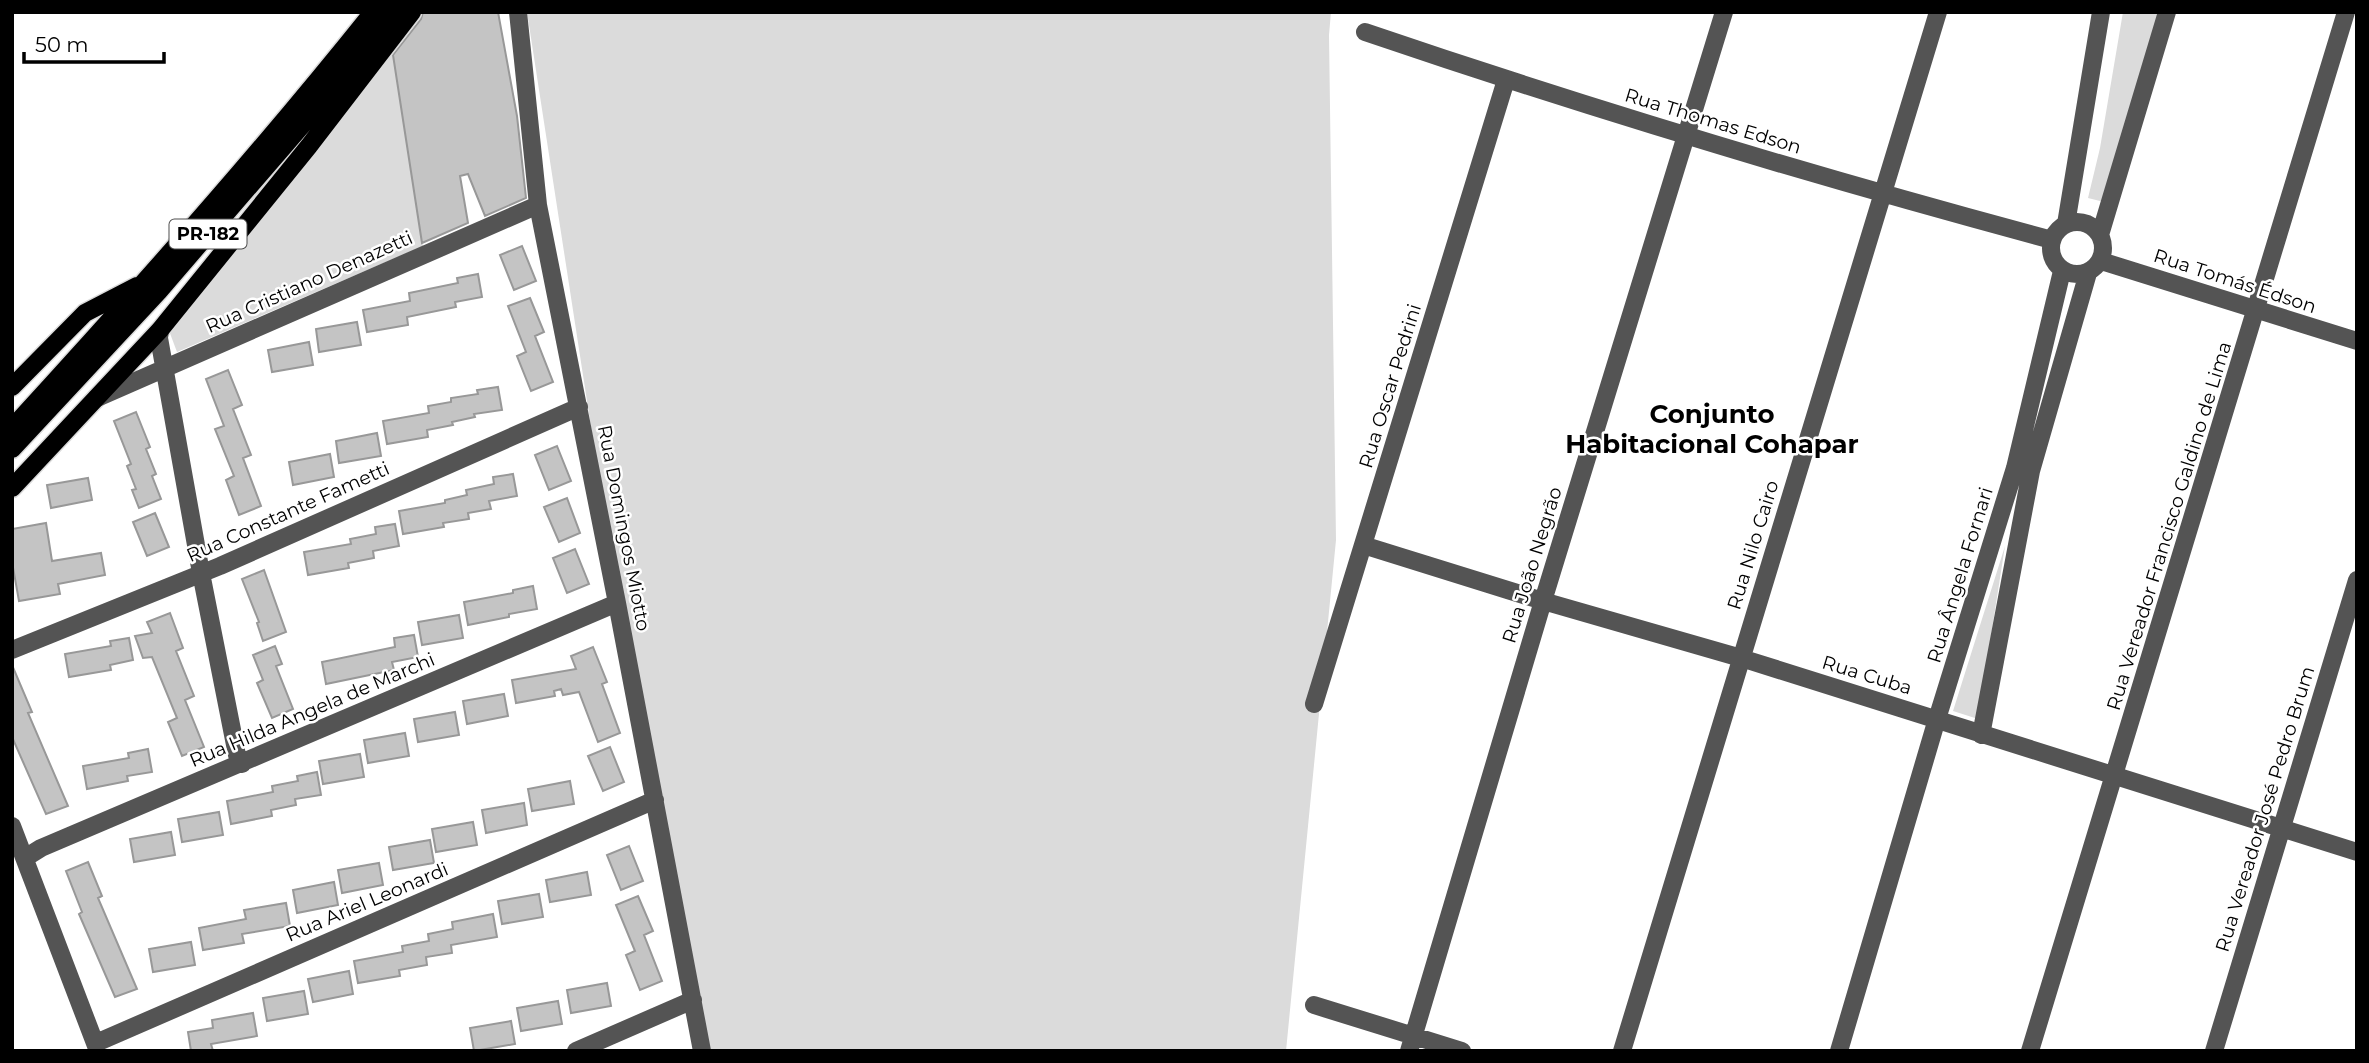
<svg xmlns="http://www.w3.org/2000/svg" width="2369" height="1063" font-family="Montserrat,sans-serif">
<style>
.green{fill:#dbdbdb}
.building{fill:#c4c4c4;stroke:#989898;stroke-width:2}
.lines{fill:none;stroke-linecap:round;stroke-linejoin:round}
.major-casing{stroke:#dbdbdb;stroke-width:21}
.minor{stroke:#545454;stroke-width:18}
.major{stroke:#000;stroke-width:18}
.labels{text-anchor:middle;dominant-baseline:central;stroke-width:5;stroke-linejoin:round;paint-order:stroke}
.shield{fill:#fff;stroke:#4c4c4c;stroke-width:2}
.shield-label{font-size:18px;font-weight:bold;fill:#000}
.street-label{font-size:19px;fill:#000;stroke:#fff}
.district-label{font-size:26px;font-weight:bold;fill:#000;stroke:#fff}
</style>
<rect width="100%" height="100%" fill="#fff"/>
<path class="green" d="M527,12H1331L1329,35L1336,540L1286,1051H704L618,602Z
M2123,12H2166L2108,203L2088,198L2100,148Z
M392,47L423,246L177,352L168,328Z
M2005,546L1978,719L1953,711Z"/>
<path class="building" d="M423,12H498L517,116L526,198L485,216L468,174L460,176L468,223L422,243L393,55L421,19Z
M522,246L536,281L514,290L500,255Z
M478,274L482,297L455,302L456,307L407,317L408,325L367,332L363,310L410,301L409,293L458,283L457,278Z
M530,298L544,332L535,336L553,382L531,391L517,356L526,352L508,306Z
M357,322L361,345L319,352L316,329Z
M309,342L313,365L272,372L268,350Z
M228,370L242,405L233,409L251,455L243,458L261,506L239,515L226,480L234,476L215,429L224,426L206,379Z
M498,387L502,410L474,414L475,417L452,422L453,425L427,430L428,437L387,444L383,421L429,413L428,406L451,402V398L478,394L477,390Z
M136,412L150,447L146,449L156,474L152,476L161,499L139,508L132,490L136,489L127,466L131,464L114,421Z
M377,433L381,456L339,463L336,441Z
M557,446L571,481L549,490L535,455Z
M330,454L334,477L293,485L289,462Z
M513,474L517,496L489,501L491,509L468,513L469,519L443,523L444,527L403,534L399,511L445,503V500L467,495L466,490L494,484L493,477Z
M88,478L92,500L51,508L47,485Z
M567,498L580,533L559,542L544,507Z
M155,513L169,547L147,556L133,522Z
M46,523L52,561L101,553L105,575L58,584L60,594L19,601L12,562V529Z
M395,524L399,546L373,551L374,558L348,563L349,568L308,575L304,552L351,544L350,539L376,534L375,527Z
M575,549L589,584L567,593L553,558Z
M264,570L286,632L263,641L257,623L259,622L242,579Z
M533,586L537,609L509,614V617L468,625L464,602L513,593V590Z
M170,613L183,648L176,651L194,696L185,700L204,747L182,756L168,722L177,718L152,657L143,658L135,636L152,633L147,622Z
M459,615L463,638L422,645L418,622Z
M414,635L418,657L392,662L394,670L326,684L322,662L395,647L394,638Z
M129,638L133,660L110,665L111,670L69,677L65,654L111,646L110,641Z
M275,646L282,664L276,666L293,709L272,718L257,683L263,680L253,655Z
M593,647L607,682L602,684L620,733L598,742L579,692L563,695L561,689L554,691L555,696L516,703L512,680L576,669L571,656Z
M12,665L32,712L28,713L68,806L46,814L12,737Z
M504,694L508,716L467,724L463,701Z
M455,712L459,735L418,742L414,719Z
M405,733L409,756L368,763L364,740Z
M610,747L624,782L603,791L588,756Z
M148,749L152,772L127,776L128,781L87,789L83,766L129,758L128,753Z
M360,754L364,777L323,784L319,761Z
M317,772L321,795L295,799L296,805L271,810L272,816L231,824L227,801L273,792L272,786L298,781L297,776Z
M570,781L574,804L532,811L528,789Z
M524,803L527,825L486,833L482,810Z
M219,812L223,835L182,842L178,819Z
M473,822L477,845L436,852L432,829Z
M171,832L175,855L134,862L130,839Z
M430,840L434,863L393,870L389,847Z
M629,846L643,881L621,890L607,855Z
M88,862L102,896L98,898L137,989L115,997L79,914L82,912L66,871Z
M379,863L383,885L342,893L338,870Z
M587,872L591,895L550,902L546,880Z
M334,882L338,905L297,913L293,890Z
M539,894L543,917L502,924L498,901Z
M638,896L653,931L644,935L662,981L640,990L626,955L635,951L616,905Z
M286,903L290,926L242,934L244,943L203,950L199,928L246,919L244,910Z
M493,914L497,937L451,945L452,953L426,957L427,965L399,970L400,976L358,983L354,961L403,952L402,946L429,941L428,934L453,929L452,922Z
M191,942L195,965L153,972L149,949Z
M349,971L353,994L313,1002L308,979Z
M607,983L611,1006L571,1013L567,990Z
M304,991L308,1014L267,1021L263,998Z
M558,1001L562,1024L521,1031L517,1008Z
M253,1013L257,1036L211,1044L213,1051H191L188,1032L213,1028L212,1020Z
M511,1021L515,1044L474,1051L470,1028Z"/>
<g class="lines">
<g class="major-casing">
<path id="major" d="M12,387L85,313L137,286
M12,428C136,293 258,156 373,12
M12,449L159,291L310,116L394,12
M12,488L160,330L309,146L412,12"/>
</g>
<path class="minor" d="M518,12L538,205L617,603L702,1051
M1365,32C1591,109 1821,178 2052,240
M2051 248a26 26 0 1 1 52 0a26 26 0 1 1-52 0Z
M2066,224L2101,12
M2100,235L2167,12
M2101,261L2357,341
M160,330L159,338L201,573L237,755L242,764
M97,398L538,205
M1363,545L1543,601L1741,658L2357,852
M12,650L220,566L579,407
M1314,704L1506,80
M1981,735L2031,471L2088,273
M12,826L98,1051
M25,858L41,848L617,603
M1314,1005L1462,1051
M96,1043L655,800
M576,1051L693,1000
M1409,1051L1543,601L1724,12
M1622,1051L1938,12
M1839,1051L1937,719L2015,468L2062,271
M2030,1051L2346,12
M2214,1051L2357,580"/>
<use href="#major" class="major"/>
</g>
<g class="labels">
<rect class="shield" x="169.5" y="219.5" width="77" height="29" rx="5"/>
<g class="shield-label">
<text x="208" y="234">PR-182</text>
</g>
<g class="street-label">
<text transform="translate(1713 121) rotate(17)">Rua Thomas Edson</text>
<text transform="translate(2235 281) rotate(18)">Rua Tomás Édson</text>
<text transform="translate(309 282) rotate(-24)">Rua Cristiano Denazetti</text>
<text transform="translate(1390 386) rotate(-73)">Rua Oscar Pedrini</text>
<text transform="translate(288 512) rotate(-24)">Rua Constante Fametti</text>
<text transform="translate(2169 526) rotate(-73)">Rua Vereador Francisco Galdino de Lima</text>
<text transform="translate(624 528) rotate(79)">Rua Domingos Miotto</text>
<text transform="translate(1753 545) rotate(-73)">Rua Nilo Cairo</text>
<text transform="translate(1532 565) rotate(-73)">Rua João Negrão</text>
<text transform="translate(1960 575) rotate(-73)">Rua Ângela Fornari</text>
<text transform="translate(1867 675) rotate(17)">Rua Cuba</text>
<text transform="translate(312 710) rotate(-23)">Rua Hilda Angela de Marchi</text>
<text transform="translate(2265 809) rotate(-73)">Rua Vereador José Pedro Brum</text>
<text transform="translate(367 902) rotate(-23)">Rua Ariel Leonardi</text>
</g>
<g class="district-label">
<text x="1712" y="414">Conjunto<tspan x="1712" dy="30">Habitacional Cohapar</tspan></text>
</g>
</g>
<rect width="2369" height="1063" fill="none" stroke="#000000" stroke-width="28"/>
<path d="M24 52v10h140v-10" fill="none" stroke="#000000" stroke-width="3.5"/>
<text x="35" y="52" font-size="21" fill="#000000" stroke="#ffffff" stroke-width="5" paint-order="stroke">50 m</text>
</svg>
